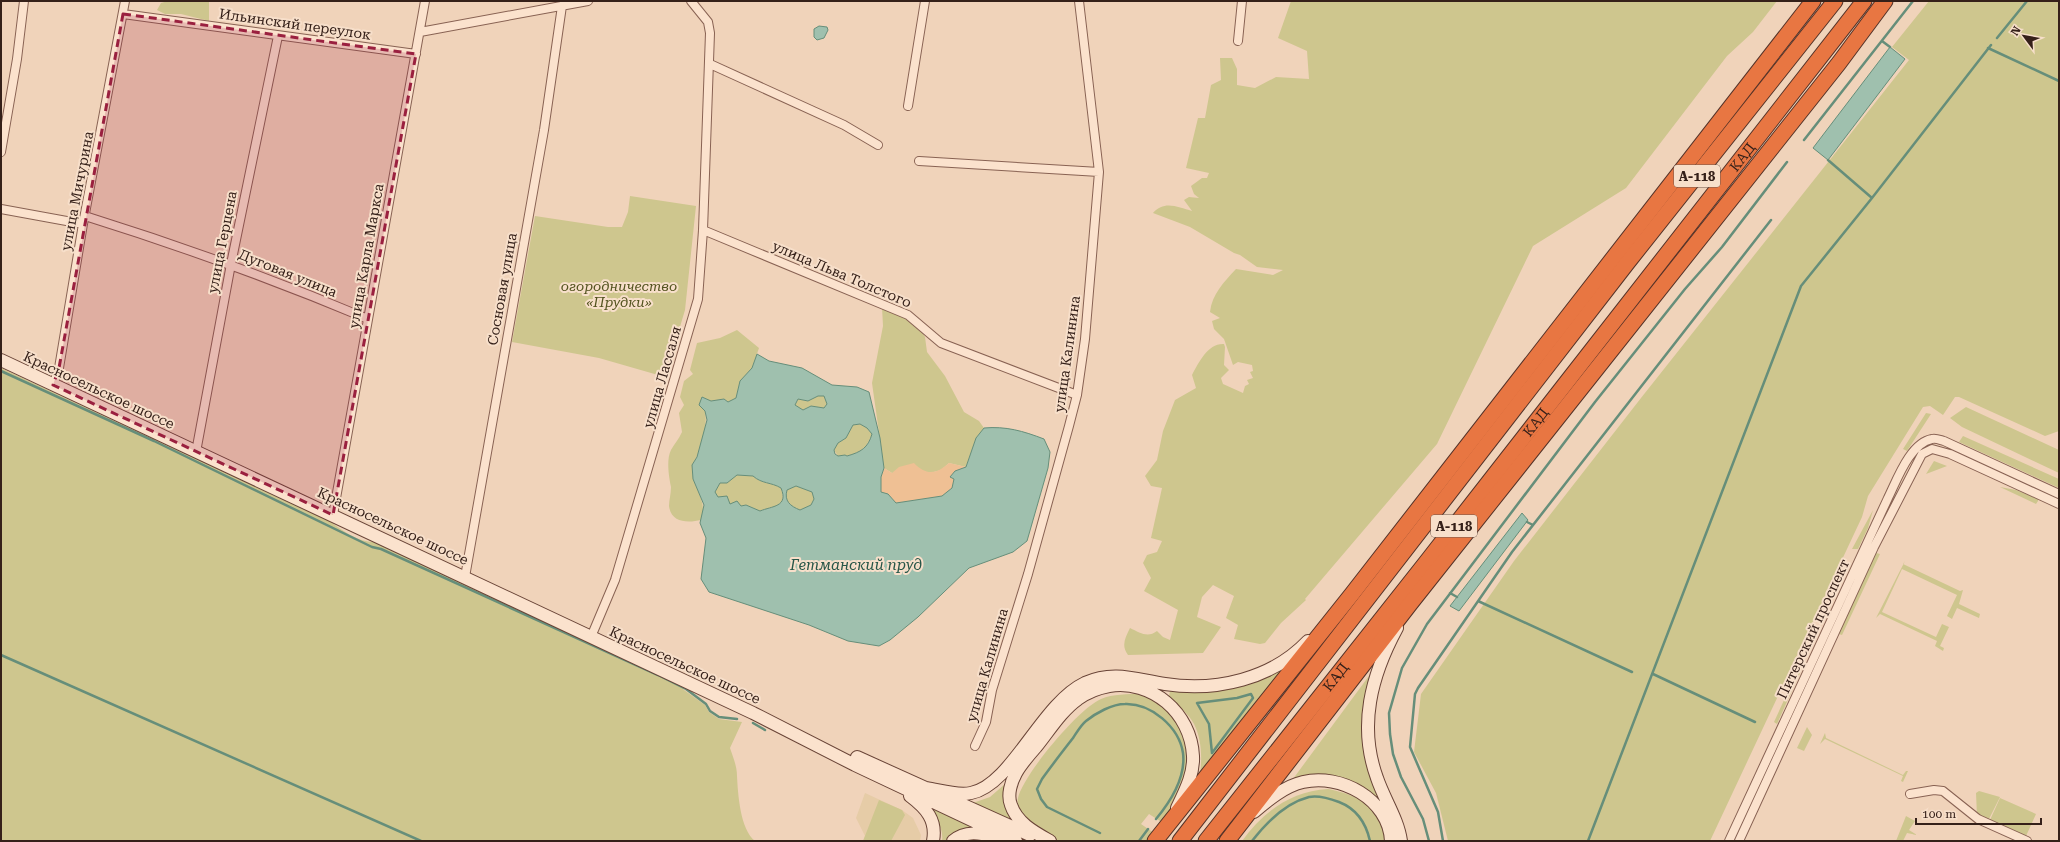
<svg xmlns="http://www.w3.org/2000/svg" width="2060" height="842" font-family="'Roboto Serif',serif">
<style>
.farmland{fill:#e6cca7}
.green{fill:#cec68e}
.sand{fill:#efc094}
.water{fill:#9fc0ae;stroke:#668e7a;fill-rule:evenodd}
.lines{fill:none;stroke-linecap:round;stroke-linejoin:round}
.stream{stroke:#668e7a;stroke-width:2.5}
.street-casing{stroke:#886253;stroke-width:10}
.secondary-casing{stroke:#694437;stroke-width:14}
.highway-casing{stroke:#543228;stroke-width:17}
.street{stroke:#fbe2cd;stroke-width:8}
.secondary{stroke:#fbe2cd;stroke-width:12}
.highway{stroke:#e87642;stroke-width:15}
.marked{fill:#9a203f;fill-opacity:0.2;stroke:#9a203f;stroke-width:3;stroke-dasharray:8 5;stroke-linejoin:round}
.labels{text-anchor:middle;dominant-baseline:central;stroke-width:4;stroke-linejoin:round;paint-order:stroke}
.shield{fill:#f7dfca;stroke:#6f594e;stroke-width:1}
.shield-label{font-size:13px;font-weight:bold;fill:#352019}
.street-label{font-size:14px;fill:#352019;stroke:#f7dfca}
.park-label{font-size:14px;font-style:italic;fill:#53531f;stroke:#f7dfca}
.water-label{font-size:15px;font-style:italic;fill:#275648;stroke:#f7dfca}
</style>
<rect width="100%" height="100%" fill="#f0d3ba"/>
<path class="farmland" d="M865,793L902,810L913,818L921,835L920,841H863L865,836L856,818Z"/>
<path class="green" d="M168,1H209V21L181,14H165L157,10L161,3Z
M1291,1H1777L1753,32L1727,56L1626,188L1533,246L1437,444L1305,599L1306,600L1281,623L1265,643L1260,644L1234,639L1238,625L1226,618L1234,596L1213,585L1202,597L1197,617L1221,627L1203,653L1128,655C1121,646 1125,638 1130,628C1140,633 1148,638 1157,631L1163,637L1170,640L1178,610L1144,591L1151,578L1143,563L1147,555L1157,552L1162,541L1151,538L1162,488L1151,486L1145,476L1157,460L1163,431L1175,400L1196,388L1192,375C1199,362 1208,343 1224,344L1225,347L1224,365L1229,370L1221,378L1223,384L1243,393L1245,386L1249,384L1247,380L1253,378L1250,372L1253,371L1252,365L1238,362L1233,365L1224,339L1214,329L1212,321L1220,318L1210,312C1212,294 1224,282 1236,269L1273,275L1283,270L1257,267L1240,255L1234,253L1190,227L1153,213C1164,200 1178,207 1192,211L1184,200L1189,197L1199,198L1194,194L1191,186L1202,178H1207L1209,173L1186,168L1198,118H1205L1211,85L1221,80L1220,58H1232L1237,69V85L1255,88L1276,77L1309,79L1307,51L1278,38Z
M1929,1H2059V431L2045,436L1959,397H1955L1943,415L1930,406L1923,407L1868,496L1862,517L1710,841H1448L1436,793L1414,752L1421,694L1514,561L1641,398L1909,60L1892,47Z
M630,196L696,206L685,310L665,377L599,358L512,342L535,216L608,227H622L628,212Z
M882,307L899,313L918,325L925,337L927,352L945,376L964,412L979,421L984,428L976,438L966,467L949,463L941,470L930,473L920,470L892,473L884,468L872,383L883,326Z
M737,330L759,348L752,368L740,381L736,398L728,402L724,399L711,401L705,411C708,425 702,443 697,456C696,460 692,463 692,467C691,486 709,501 701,520C688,523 671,523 669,506C669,500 671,494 671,487C669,477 666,460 671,450C674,444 679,439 682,432L679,413L684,405L680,397L684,381L693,374L690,370L697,343L720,338Z
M1,368L331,522C343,531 358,542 374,542L680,685L684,690L705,705L709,712L719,719L742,722L730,748C733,757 737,766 737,776C738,794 740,829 755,841H1Z
M818,396H824L827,404L824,408L811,406L803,410L795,405L798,399L808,401Z
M1966,407L2059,450V473L1962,427L1950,418Z
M1926,413L1931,414L1907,451L1903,449Z
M860,424L867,428L872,434C867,448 861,452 847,456L845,455L838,456L834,450L838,443L846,438L853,425Z
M1963,436L2059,479V488L1959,442Z
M1934,461L1947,466L1926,474Z
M737,475L753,476C762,484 771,482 781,488C788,508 772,506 760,511L746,505L741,506L730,504L723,497H718L715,492L720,483H727Z
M796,486L812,492L814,499L811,505L800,510C790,506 784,501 787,490Z
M2000,487L2016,490L2038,499V501L2036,504Z
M1873,510L1868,528L1858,549H1852Z
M1876,553L1880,554L1842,635L1839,634Z
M1905,561L1903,564L1960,591L1963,590L1959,604L1980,614L1979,618L1957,608L1952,619L1947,616L1957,595L1902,569L1882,612L1936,637L1942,624L1949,627L1940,646L1944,648L1943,651L1935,646L1937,641L1880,614L1876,618Z
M1801,663L1804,664L1777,724L1774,722Z
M1377,665L1365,714L1379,796L1377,799L1357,787L1290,783Z
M1285,667L1199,782C1202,763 1203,742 1194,724C1188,713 1177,705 1169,696L1170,691H1214L1234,688Z
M1140,694L1158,701L1174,716L1186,738L1190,758L1188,773L1171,813L1163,823L1149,814L1141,824L1154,833L1148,841H1059L1034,827L1018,811C1018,807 1017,802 1018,798C1023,775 1079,708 1101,699C1113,694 1128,694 1140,694Z
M1807,727L1812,735L1804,751L1797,748Z
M1825,733L1826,738L1903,775L1906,771H1908L1903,782L1901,781L1903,776L1825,739L1820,744Z
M1005,784H1007L1005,804L1014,825L970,804L990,797Z
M1328,789C1343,792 1364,798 1373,811C1379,819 1383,828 1387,837V841H1242C1263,812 1291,791 1328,789Z
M1979,791L2000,797L1988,821L1977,816L1976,793Z
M2000,798L2036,814L2026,836L1990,820Z
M879,800L902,810L905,815L891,841H863Z
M934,806L978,828L950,841H942C944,825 933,820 934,806Z
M1906,816L1915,821L1909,830L1917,835L1907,833L1903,841H1896Z"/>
<path class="sand" d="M914,463C926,476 937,474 949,463L966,467L955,471L950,477L954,479L952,488L942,496L896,503L888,494L881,492V477L884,468L892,473L899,467Z"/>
<path class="water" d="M819,26L827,27L828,30L824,38L817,40L814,37V29Z
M1890,47L1905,59L1828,160L1813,148Z
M757,354L769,361L802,368L832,385L857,387L869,392L880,438L884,468L881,477V492L888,494L896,503L942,496L952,488L954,479L950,477L955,471L966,467L976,438L984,428C1006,426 1023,431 1044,439L1050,452L1048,468L1027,541L1013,552L969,568L918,617L890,640L879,646L848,641L809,625L709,592L701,579L706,538L700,523L704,505L693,479L692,465L697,457L707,420L705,411L699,405L702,397L711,401L724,399L728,402L736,398L740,381L752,368ZM818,396H824L827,404L824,408L811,406L803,410L795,405L798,399L808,401ZM860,424L867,428L872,434C868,448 861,452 847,456L845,455L838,456L835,454L834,450L838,443L846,438L853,425ZM737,475L753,476C762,484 771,482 781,488C789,507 772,506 760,511L746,505L741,506L737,501L730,504L727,496L718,497L715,492L720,483H727ZM796,486L812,492L814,499L811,505L800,510C790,506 784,501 787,490Z
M1522,513L1528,520L1459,611L1450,606Z"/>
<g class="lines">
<path class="stream" d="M1997,38L2027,1
M1882,41L1890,47
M1988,48L2059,81
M1804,140L1913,1
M1828,160L1872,198
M1,371L154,441L372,547L381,549L658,675L686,689L706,704L710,711L719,717L737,719
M1527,522L1533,525
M1450,593L1457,597
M1478,601L1632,672
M1,655L421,841
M1653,674L1755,722
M1251,694L1253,698L1212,753L1209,724L1197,703L1237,698Z
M753,723L765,730
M1100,833L1047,807L1041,799L1037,789L1042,779C1052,765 1063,751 1073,738C1077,732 1081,725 1086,721C1096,713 1112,704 1125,704C1151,703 1179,727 1183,753C1186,777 1171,801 1156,819
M1139,841L1148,829
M1252,841C1266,823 1285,803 1309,797C1319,795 1331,799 1339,802C1357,809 1366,823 1370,841
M1429,841L1423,819L1401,777L1393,754L1390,734L1389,713L1402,668L1427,624L1595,402L1685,289L1722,247L1787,162
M1443,841L1438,812L1410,747L1415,694L1418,688L1512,552L1771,220
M1588,841L1801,286L1872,198L1991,45"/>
<g class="street-casing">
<path id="street" d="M123,14L416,54
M420,32L588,1
M1238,41L1242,1
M710,64L844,125L878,145
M908,106L925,1
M1,152L17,59L24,1
M919,161L1099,172
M1,209L83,224
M85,216C181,246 275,280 368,319
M703,230L908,315L941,343L1077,395
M53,385L59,368L83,224L125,1
M196,452L231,264L278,36
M333,515L425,1
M465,577L544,130L562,6
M591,637L615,580L698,299L703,230L710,33L708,22L691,1
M975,746L986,722L992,690L1028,574L1069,426L1077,395L1085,339L1099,172L1079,1
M1910,794L1934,790L1943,791L1978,819L2027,841
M1729,841L1888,498C1897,480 1910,443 1932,439C1936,438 1940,440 1944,441L2059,494
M1739,841L1874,547L1922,454L1932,449L1950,454L2059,504"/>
</g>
<g class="secondary-casing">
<path id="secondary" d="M1,360L753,713L855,765L1016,841
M1397,628C1371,676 1358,726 1377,778C1384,799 1398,819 1401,841
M857,757L1030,835
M926,788C940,790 956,796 971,793C1012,785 1041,704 1085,683C1114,670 1137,680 1165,684C1216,692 1272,679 1308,641
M910,796C926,808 937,820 933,841
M1254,812C1268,800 1285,786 1303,782C1340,773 1389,799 1391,841
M953,841C965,830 981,833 995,837
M1050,841C1034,832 1017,823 1011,805C1007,795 1011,782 1016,773C1021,764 1029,755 1036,747C1049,731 1061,711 1078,699C1086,693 1098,688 1109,686C1152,679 1191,713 1193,756C1194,774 1185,791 1177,808"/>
</g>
<g class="highway-casing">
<g id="highway">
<path d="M1155,841L1352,594L1813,1"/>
<path d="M1180,841L1628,262L1835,1"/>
<path id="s1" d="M1206,841L1428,560L1864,1"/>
<path d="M1227,841L1410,604L1839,63L1885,1"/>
</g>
</g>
<use href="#street" class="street"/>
<use href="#secondary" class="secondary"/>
<use href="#highway" class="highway"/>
</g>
<path class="marked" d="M123,14L416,54L333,515L53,385L59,368Z"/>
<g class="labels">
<g class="shield">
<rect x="1674" y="165" width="46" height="22" rx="3"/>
<rect x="1431" y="515" width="46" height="22" rx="3"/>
</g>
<g class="shield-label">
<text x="1697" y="176">А-118</text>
<text x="1454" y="526">А-118</text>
</g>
<g class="street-label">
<text transform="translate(295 24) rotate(8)">Ильинский переулок</text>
<text stroke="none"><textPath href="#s1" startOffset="869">КАД</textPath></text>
<text transform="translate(77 191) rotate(-79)">улица Мичурина</text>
<text transform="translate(222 242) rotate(-79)">улица Герцена</text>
<text transform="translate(366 256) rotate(-80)">улица Карла Маркса</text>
<text transform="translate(288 273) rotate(22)">Дуговая улица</text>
<text transform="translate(842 274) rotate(23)">улица Льва Толстого</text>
<text transform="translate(502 289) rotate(-80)">Сосновая улица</text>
<text transform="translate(1067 354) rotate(-82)">улица Калинина</text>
<text transform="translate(662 377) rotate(-74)">улица Лассаля</text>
<text transform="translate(99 390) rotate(25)">Красносельское шоссе</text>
<text stroke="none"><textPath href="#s1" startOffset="533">КАД</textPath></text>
<text transform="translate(393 526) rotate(25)">Красносельское шоссе</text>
<text transform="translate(1813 629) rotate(-65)">Питерский проспект</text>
<text transform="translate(685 665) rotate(25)">Красносельское шоссе</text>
<text transform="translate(987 665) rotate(-74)">улица Калинина</text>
<text stroke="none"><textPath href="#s1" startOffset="209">КАД</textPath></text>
</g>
<g class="park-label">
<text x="619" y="286">огородничество<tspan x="619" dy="16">«Прудки»</tspan></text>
</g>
<g class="water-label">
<text x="856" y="565">Гетманский пруд</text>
</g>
</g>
<rect width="2060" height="842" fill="none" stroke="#352019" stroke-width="4"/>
<g transform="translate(2024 36) rotate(302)" stroke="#f7dfca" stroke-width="3" paint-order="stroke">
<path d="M0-3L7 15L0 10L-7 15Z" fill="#352019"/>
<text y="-6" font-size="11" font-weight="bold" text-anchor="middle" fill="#352019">N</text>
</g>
<path d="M1916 818v6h125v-6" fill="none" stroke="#352019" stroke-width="2"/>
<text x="1922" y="818" font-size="12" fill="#352019" stroke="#f7dfca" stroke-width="3" paint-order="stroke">100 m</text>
</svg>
